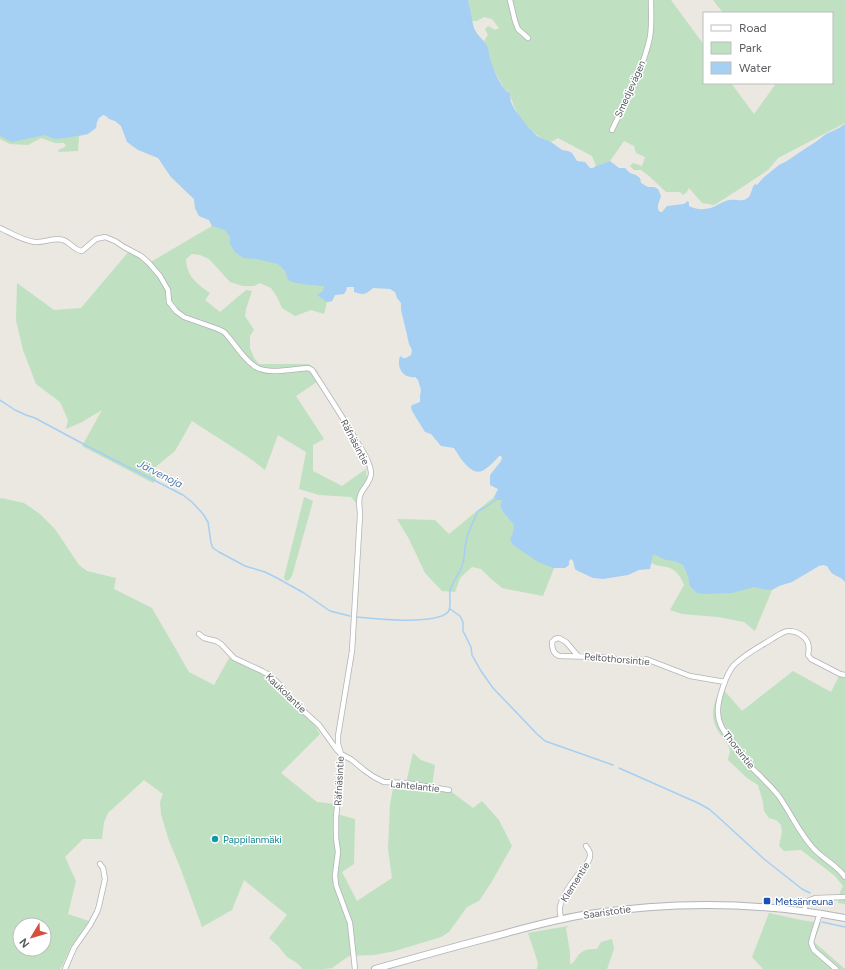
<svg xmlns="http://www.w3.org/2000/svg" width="845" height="969" font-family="Figtree,sans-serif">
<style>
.green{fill:#bfe0c1;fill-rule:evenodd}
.water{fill:#a6cff4}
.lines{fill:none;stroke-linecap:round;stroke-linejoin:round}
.stream{stroke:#a6cff4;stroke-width:1.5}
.street-casing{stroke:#b1b3b7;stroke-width:6}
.secondary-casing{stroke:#b2b5ba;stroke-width:8}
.street{stroke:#fff;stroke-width:4.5}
.secondary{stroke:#fff;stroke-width:6}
.culture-dot{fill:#0f9aa8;stroke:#fff;stroke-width:1.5}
.transit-dot{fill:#1a4fb4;stroke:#fff;stroke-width:1.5}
.labels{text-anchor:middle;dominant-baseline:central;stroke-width:3;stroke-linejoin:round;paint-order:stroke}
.street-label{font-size:10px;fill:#595c60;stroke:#fff}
.culture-label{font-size:10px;fill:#0d838f;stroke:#fff;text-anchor:start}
.transit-label{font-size:10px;fill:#164399;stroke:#fff;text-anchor:start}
.water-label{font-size:11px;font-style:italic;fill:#4a76ac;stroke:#fff}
</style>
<rect width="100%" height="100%" fill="#eae8e0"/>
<path class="green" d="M468,0H671L704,45V83H731L754,114L775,85L773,83H832V13H723L713,0H845V123L778,158L768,170L724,199L714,205L702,203L689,188L686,193L683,195L680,192H666L649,176L641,170H634L630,166L633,163L642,166L645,157L636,153L634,146L624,141L610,161L596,166L592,156L558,138L551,142C530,135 514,114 510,93L504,88L497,76L492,66L488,49L484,41L488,35L485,29L488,26L495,30L499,28L492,19L484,17L477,21H472C470,14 471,7 468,0Z
M0,93L88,134L79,136L78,151L59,152L58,150L63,148L66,146L64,143H55L41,138L28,145L10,144L0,139Z
M162,164L340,293L335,295L332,301L327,302L324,314L311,310L295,316L282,308L277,297L271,288L260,283L254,286H243L230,282L209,259L200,255L192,254L186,259C187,277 196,283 210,293L205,300L220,312L246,290L252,291L246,309L245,316L254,330L250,336V348L254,358L259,364H309L317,371L321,379L296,396L324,439L313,445V471L342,486L366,469L367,479L357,496L356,503L351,497L319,495L299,489L306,452L278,435L265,470L248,457L192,421L175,451L153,469V475L156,479L153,483L82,446L102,410L82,422L66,429L68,420L60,402L36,384L23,350L16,320L17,283L54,310L81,308L130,250L149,263L212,226L209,220L199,216L195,208L194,199L171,177Z
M304,497L313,501L292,576L288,581L285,580L284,577Z
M494,497L496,500H503L500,506L503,512L514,525L550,558L554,568L543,596L502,588L489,577L481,569L472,567L460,578L455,592L442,591L425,573L409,539L397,519L435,520L449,534Z
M1,498L24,503L40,514L55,529L79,565L87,571L116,578L114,589L152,608L189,672L214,685L229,658L254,668L266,675L275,684L291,705L313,722L320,734L281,773L317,802L335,804L333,813L355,819L354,864L342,872L357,901L392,878L388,849L390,805L394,783H406L413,753L421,760L435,765L432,787L449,790L473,808L482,801L499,820L512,846L491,883L479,901L467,907L449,932L441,937L395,951L374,955L349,956L332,968L323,969H303L297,963L287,957L278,946L269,938L287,915L244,880L232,910L202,927L180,867L169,841L161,814L160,802L163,794L144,780L108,813L104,822L102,839H83L65,857L76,881L68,914L89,921L71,947L63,964L60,969H0V499ZM20,925H44V949H20Z
M652,543L776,573L772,590L755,631L744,622L718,617L682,614L670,610L684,585C681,577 676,569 667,567C660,566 658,566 651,563Z
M793,671L831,692L840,674L845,675V904L838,903L840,892L843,886L835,876L801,850L784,851L779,846L782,832L781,825L776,820L769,818L764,811L763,802L758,785L747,778L728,760C728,757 730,753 730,751C729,745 724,739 720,734C709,719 712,703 722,688L742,711Z
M769,913L801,920L821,923L814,942L845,969H763L752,957Z
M568,926L566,928L570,953V963L571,964C574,962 575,960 577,957C583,949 588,949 597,949L601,942L612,939L614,949L607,969H537L538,963L528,933Z"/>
<path class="water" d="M0,0H468C471,9 471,18 474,28C477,36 485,40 488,48C489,51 489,55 490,58C493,68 500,88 510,93L511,102L515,110L528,127L537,136L551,142L562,150L568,151L572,153L577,161L585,162L590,168H593L596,166L610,161L619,168H625L630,173L636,175L640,178L641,183L648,187H654L658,189L661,196C660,201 655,207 660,212H662L667,206L684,204L688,201L689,203V206C700,211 709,210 719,204C722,203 726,200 730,200C736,199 740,202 746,199C753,195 750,189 755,184L757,185L763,178L779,165L787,161L797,154L817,141L826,134L839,128L845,124V582C841,577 838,577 833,574C830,572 829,569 827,566L823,565L819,566L792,582L779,586L772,590L762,589L754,587L732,593L704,594L697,593L690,586L688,576L683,565L675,561L666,560L653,554L650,569L639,570L628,575L603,579L593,578L578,571L575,569L573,561L571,559L569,561V565L565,568H554L538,562L513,545L510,539L513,533L514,525L503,512L500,506L502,500H496L494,497L498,489L490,485V475L501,461L502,458L501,456H499C495,461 488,468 482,471C471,476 459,456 454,448L441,446L431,434L425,432L412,411L411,407L412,405L420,402V396L421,390L418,380L415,377C403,379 396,367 400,356L403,358H406L411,355L412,350L409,344L407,335L401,310V303L397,298L395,292L390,289L373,288C365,295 364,295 354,292V287H347L346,291L344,294L335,295L332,301L327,302L317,295L323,291L324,286C312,285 299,285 288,280L285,271L278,264L257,259L243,258L235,252L230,244V237L225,230L212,226L209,220L199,216L195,208L194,199L171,177L158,158L138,150L127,142L121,126L115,121L109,119L106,116L103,115L99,118L97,122L96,128L88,134L65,138L55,139L45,135L12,142L0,136Z"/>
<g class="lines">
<path class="stream" d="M0,400L15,410L26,415L35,418L89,447L183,495L192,502L203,514L208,522L211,543L213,548L219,552L245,566L265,572L277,578L304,593L330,611L350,616
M450,609L460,616L463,622V631L471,647L472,655L481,671L493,688L537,734L545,741L613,765
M357,617C375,619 436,625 448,612C452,607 449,597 450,591C452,582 459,575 462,566C465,559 464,550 466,542C467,532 474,521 478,511L484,508L496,500
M619,768L698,803L709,809L717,816L764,859L802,889L810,893
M822,922L845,927"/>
<g class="street-casing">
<path id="street" d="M510,0L515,21L518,29L528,38
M612,130C626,100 643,70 650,37C652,25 651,12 651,0
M0,228C11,233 23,241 35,242C44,243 54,237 63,240C70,242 74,250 82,251L96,239L105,237L115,241L124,247L141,256L149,263L160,276L168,290L169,302L176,311L184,317L218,329L224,332C234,342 241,356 253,365C265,376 292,369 308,368L312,370C327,393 342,416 356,440C362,450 371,463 371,474C370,484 362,488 360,496C358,501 360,509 360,515L352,651L338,736V744L341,754V766L336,818V838L338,852L335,875L336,885L350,923L355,969
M199,634L204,638L216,641L221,644L234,658L262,671L271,676L279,684L290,699L319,725L337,750L341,754L352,760L364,770L374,777L384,782L406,783L449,790
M578,656L566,642L559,638L555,639L552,642C552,649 553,653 559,656L600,657L626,661L646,659L690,676L725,682
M845,675L840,674L811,659L808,655C809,651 809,647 808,643C805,636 796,630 788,631C782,632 777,636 772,639C759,647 745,654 734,665C726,674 717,701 718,713C718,724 725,732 730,740C737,750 743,759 751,767C760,776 770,785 778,795C791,813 799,833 814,849C823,859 837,865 845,877
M804,911C806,903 807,900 816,898L845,897
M820,913L813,935L811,943L814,950L836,969
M561,919C561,916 559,911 560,907C562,895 572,882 580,872C584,867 591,861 590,854C590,851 587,848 586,846
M65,969L74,948L90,925L97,912L99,906L105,879L103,868L100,864"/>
</g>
<g class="secondary-casing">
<path id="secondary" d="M375,969C414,958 453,947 492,937C524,928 556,919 589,914C674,901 761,902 845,918"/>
</g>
<use href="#street" class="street"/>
<use href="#secondary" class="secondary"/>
</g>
<circle class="culture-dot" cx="215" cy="839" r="4"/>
<rect class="transit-dot" x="763" y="897" width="8" height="8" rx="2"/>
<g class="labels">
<g class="street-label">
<text transform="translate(630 89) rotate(-66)">Smedjevägen</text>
<text transform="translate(355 442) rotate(62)">Räfnäsintie</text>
<text transform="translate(617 659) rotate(5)">Peltothorsintie</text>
<text transform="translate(286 693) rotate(44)">Kaukolantie</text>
<text transform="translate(739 750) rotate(52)">Thorsintie</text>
<text transform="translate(339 781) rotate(-87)">Räfnäsintie</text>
<text transform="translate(415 786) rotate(6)">Lahtelantie</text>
<text transform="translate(575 882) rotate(-58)">Klementie</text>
<text transform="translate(607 912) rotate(-8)">Saaristotie</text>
</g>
<g class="culture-label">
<text x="223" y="839">Pappilanmäki</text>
</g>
<g class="transit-label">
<text x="775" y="901">Metsänreuna</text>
</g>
<g class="water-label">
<text transform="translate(160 474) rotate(27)">Järvenoja</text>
</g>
</g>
<rect x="703" y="12" width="130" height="72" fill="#ffffff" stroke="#bdbebf"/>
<rect x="711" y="25" width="20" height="6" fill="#ffffff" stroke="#bdbebf"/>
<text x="739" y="32" font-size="12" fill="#595c60">Road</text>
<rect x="711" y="42" width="20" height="12" fill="#bfe0c1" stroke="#bdbebf"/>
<text x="739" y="52" font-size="12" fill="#595c60">Park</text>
<rect x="711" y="62" width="20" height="12" fill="#a6cff4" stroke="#bdbebf"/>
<text x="739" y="72" font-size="12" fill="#595c60">Water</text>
<g transform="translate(32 937) rotate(232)"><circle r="19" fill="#ffffff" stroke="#bdbebf"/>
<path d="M0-3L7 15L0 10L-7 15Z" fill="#d44f3d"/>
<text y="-6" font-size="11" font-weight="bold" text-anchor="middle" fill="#595c60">N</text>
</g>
</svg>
